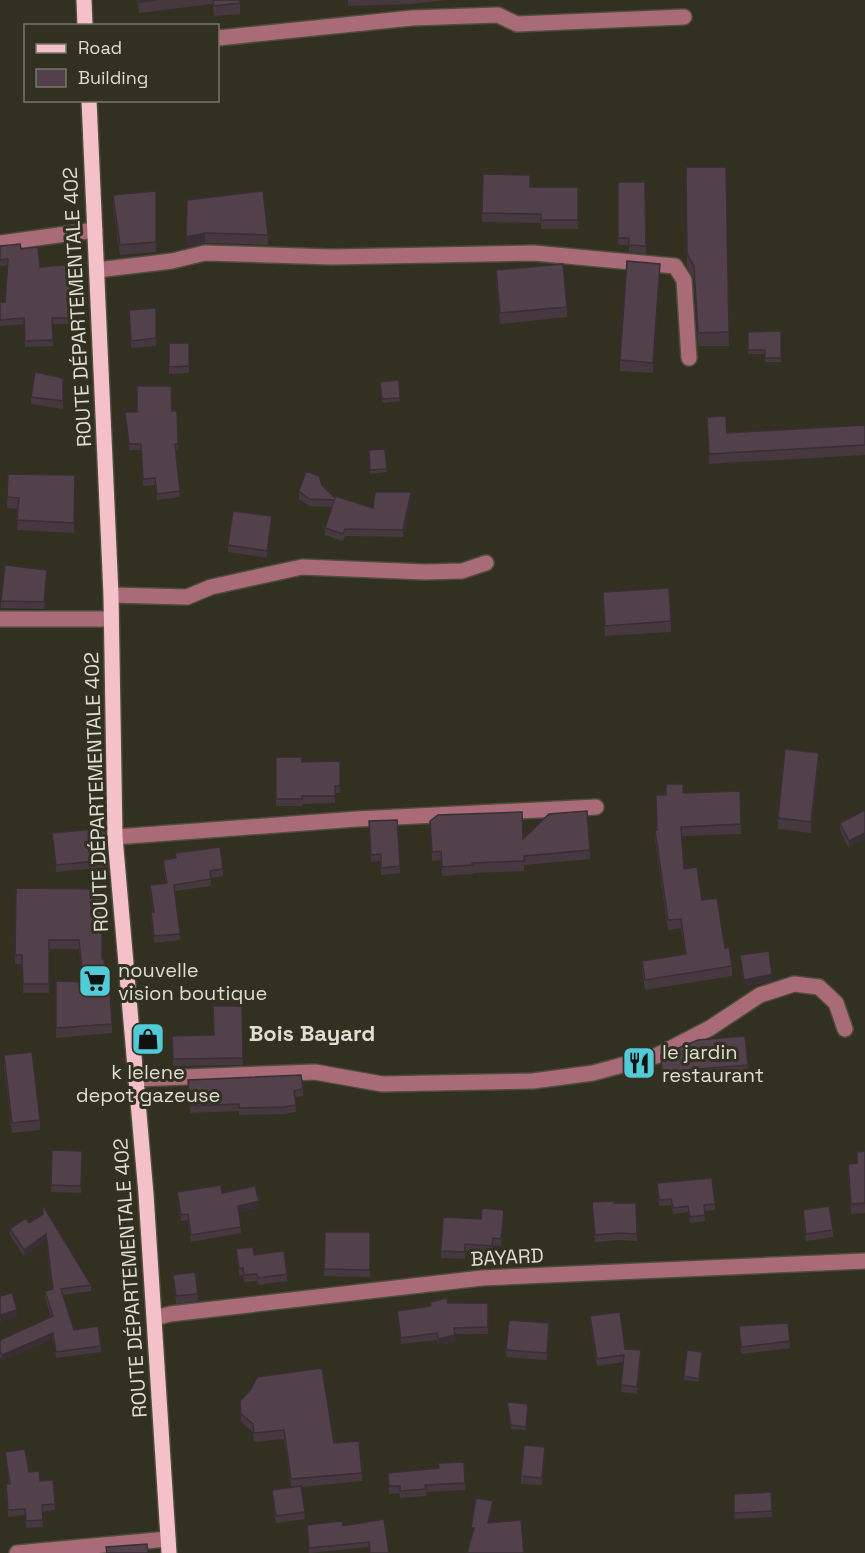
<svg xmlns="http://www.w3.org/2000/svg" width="865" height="1553" font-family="'Space Grotesk',sans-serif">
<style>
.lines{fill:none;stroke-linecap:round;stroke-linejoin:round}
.minor-casing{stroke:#4e4c3d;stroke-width:18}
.major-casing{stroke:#4e4c3d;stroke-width:18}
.minor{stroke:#a96b78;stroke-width:15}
.major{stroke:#f4c0ca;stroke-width:15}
.wall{fill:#473840}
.shaded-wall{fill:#392e34}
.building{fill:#52414a;stroke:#392e34;stroke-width:1.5}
.labels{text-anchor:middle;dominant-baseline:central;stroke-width:6;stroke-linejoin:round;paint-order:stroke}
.street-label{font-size:20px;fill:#dfded4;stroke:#323020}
.poi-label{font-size:20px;fill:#dfded4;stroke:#323020;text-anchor:start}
.quarter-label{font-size:22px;font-weight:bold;fill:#dfded4;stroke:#323020}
</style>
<rect width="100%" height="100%" fill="#323020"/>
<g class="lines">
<g class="minor-casing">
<path id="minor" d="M218,38L412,18L498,15L517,24L684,17
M0,243L95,230
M97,270L172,261L205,253L332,257L534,253L675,266L684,280L689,358
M111,595L187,597L211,587L302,567L425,572L462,571L486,563
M0,619H111
M115,837L357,819L596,807
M135,1079L315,1072L382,1084L533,1081L593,1073L656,1056L710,1028L760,995L794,984L819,987L836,1003L845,1029
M155,1318L170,1314L482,1278L865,1261
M17,1553L168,1539"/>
</g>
<g class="major-casing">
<path id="major" d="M84,0L85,26
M89,100L111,595L115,837L146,1194L169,1553"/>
</g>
<use href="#minor" class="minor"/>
<use href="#major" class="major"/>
</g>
<path class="wall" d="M137,0H240V14L214,16L213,4L139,13Z
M348,0H447L411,4L348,6Z
M686,167H726L729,346H698L694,279L687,267Z
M483,174L530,187H578V229H541V223L482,222Z
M618,182H645L646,254L629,252V245H618Z
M156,191V252L120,255L113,205V195Z
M187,200L268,235V245L205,243L186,248Z
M0,246L21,249L40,267L77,264L76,305H73L74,324H52L53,346L25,347L24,324L0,326V302H5L8,265L0,266Z
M496,270L567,307V317L500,324L496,280Z
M660,274L653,373L620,371V360Z
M156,308V346L131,348L129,310Z
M781,331V362H765V354H748V332Z
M169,343H189V373L169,374Z
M63,378V409L31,404V397Z
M399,380L400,401L382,403L380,382Z
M177,411L178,451H176L180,497L157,500L155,485L143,486L141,450H129L125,412Z
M707,417L727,433L865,425V455L709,464Z
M385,449L387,472L370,474L369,450Z
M8,474L75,475L74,533L17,530L18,509L7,508Z
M322,485L335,498L373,508L411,499L403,537L345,536L343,541L325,535V528L332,507L309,506L299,499V491Z
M272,524L267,558L228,552V545Z
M47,577L44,609L1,608V601Z
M603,592L671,621V632L605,636Z
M276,757L302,762L340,761V793H335V803L302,804V806H276Z
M819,764L811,833L778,829V818Z
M740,791L741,834L681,836L684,869L702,900L725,948L732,966V976L645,990L642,971V961L685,954L681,928L668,930L655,840V830H657L666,795L683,793Z
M863,811L849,848L840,830V823Z
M430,821L523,839L590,850V859L524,865V871L473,873V874L442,876L441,860L432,861Z
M369,828L400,866V873L381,875V861L371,862Z
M52,833L108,860V867L56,872Z
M175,853L223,869V876L211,878V886L175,891L180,940L154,943L151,919V912H153L150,892V885L166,883L163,867V860L175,858Z
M16,888L102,959L112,1024V1033L56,1038V981L82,982L79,949H49V993H23L22,964H15Z
M740,955L772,981L744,987Z
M242,1006L243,1065L173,1066L172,1036L214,1035Z
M4,1055L40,1120V1130L12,1133L4,1066Z
M661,1055L748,1065V1075L662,1083Z
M188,1080L303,1089V1096L295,1097L296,1112L284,1114L239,1115V1111L190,1113Z
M52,1150L82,1151L81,1193L51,1192Z
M865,1151V1213L851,1214L848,1164L857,1163V1152Z
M657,1183L715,1204V1210L704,1211L705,1221L690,1223L688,1212L673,1214L671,1205L659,1206Z
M177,1192L222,1193L259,1208L239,1212L241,1233L191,1242L188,1220L181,1221L177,1198Z
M592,1202L636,1203L637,1241L619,1240L595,1242Z
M42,1204L91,1285V1291L63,1295L74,1330L101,1346V1352L56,1358L53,1339L2,1361L0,1357V1340L51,1317L45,1297V1291L52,1289L46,1240L24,1256L10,1235V1229L29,1223L43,1214Z
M803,1210L833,1230V1237L806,1241L803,1217Z
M504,1217L501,1246L493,1245L492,1253L465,1251V1259L441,1258V1251L481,1219Z
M325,1232H370V1277L324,1276Z
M236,1249L254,1255L287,1274V1281L258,1285L257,1281L244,1282L243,1275L239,1276Z
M173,1275L198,1294V1301L176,1304Z
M430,1302L488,1303V1334H455V1342L438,1345L437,1340L401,1344L397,1311L430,1306Z
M590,1316L625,1349L641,1357L637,1394L621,1392L624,1362L597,1366L590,1323Z
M739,1326L790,1341V1348L741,1354Z
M549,1330L547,1360L506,1357V1350Z
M702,1356L699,1382L684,1380V1376Z
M240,1401L334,1443L362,1473V1481L301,1487L305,1519L276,1523L272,1490L291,1487L284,1439L254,1442L253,1432L241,1422Z
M507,1402L528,1404L526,1430L511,1429Z
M5,1452L29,1472L55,1504V1510L42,1512L43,1527L26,1528L25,1515L8,1517L6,1484H9Z
M545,1454L542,1485L521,1484V1476Z
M464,1462L465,1490L426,1492V1496L400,1498V1493L389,1494L388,1473L439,1468Z
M771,1492L772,1517L734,1519V1494Z
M307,1525L343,1526L389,1553H369V1547L309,1553Z"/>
<path class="shaded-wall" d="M205,233V243L186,248V237Z
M660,264V274L653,373V363Z
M411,492V499L403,537V530Z
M272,516V524L267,558V551Z
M819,753V764L811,833V822Z
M865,833V840L849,848V841Z
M772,974V981L744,987V980Z
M259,1201V1208L238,1212V1206Z
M46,1234V1240L24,1256V1250Z
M17,1310V1317L0,1322V1315Z
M53,1333V1339L2,1361V1355Z
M455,1335V1342L438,1345V1339Z
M493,1501V1508L488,1530V1523Z"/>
<path class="building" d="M138,0H156L139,2Z
M213,0H240V3L214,6Z
M686,167H726L729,332L698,333L694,266L687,254Z
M483,174L530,175V187H578V220H541V214L482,213Z
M618,182H645L646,246L629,245V238H618Z
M156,191V242L120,245L113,195Z
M263,191L268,235L205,233L186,237L187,200Z
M20,244L21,249L38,247L40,267L77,264L76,299H73L74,318H52L53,340L25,341L24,318L0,320V302H5L8,259L0,260V246Z
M627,261L660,264L653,363L620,360Z
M563,264L567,307L500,313L496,270Z
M156,308V338L131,341L129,310Z
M781,331V358H765V350H748V332Z
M169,343H189V366L169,367Z
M35,372L63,378V401L31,397Z
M399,380L400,398L382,399L380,382Z
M137,386H171L172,411H177L178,444H175L180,491L157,494L155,478L143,479L141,444H129L125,412H137Z
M726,416L727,433L865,425V445L709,454L707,417Z
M385,449L387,469L370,470L369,450Z
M306,471L319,476L322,485L335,498V496L373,508L375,492H411L403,530L345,529L343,534L325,528L334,500L309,499L299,491Z
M8,474L75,475L74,523L17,520L19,498L7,497Z
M233,511L272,516L267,551L228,545Z
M5,565L47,570L44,602L1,601Z
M669,588L671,621L605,626L603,592Z
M785,749L819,753L811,822L778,818Z
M276,757H302V762L340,761V786H335V796H302V799H276Z
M666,784H683V793L740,791L741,824L681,827L684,869L697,867L702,900L717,898L725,948L729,947L732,966L645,980L642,961L686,954L681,919L668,920L655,830H657L656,795H666Z
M587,811L590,850L524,856V861L472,863L473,865L442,867L441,851L432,852L430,821L438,815L522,812L523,839L549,814Z
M863,811H865V833L849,841L840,823Z
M397,820L400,866L381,868V854L371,855L369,821Z
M105,828L108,860L56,865L52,833Z
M220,847L223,869L210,871L211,879L174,885L180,934L154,936L151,912H154L150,885L167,883L163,860L176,858L175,853Z
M16,888L102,889V959H104L107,991L110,990L112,1024L56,1028V981L83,982L79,940H49V984H23L22,955H15Z
M769,951L772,974L744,980L740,955Z
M213,1006H242L243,1058L173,1059L172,1036L214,1035Z
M745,1036L748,1065L662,1072L661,1055L698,1040Z
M32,1052L40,1120L12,1123L4,1055Z
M301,1075L303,1089L294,1091L296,1105L284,1107L239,1108V1104L190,1106L188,1080Z
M52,1150L82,1151L81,1186L51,1185Z
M865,1151V1203L851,1204L848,1164L857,1163V1152Z
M712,1178L715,1204L704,1205L705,1215L690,1217L688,1206L673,1208L671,1199L659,1200L657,1183Z
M221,1185L222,1193L255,1186L259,1201L238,1206L241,1227L191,1235L188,1214L181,1215L177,1192Z
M614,1201V1203H636L637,1234L619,1233L595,1235L592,1202Z
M42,1204L91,1285L61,1289L74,1330L98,1326L101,1346L56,1352L53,1333L2,1355L0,1351V1340L53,1316L45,1291L53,1289L46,1234L24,1250L10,1229L26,1218L29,1223L43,1214Z
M829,1206L833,1230L806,1234L803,1210Z
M482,1208L504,1210L501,1239L493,1238L492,1246L465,1244V1252L441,1251L443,1217L481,1219Z
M325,1232H370V1270L324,1269Z
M253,1247L254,1255L284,1251L287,1274L258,1278L257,1274L244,1275L243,1268H239L236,1249Z
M195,1272L198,1294L176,1296L173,1275Z
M12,1293L17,1310L0,1315V1296Z
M447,1298L448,1303H488V1327L454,1328L455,1335L438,1339L437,1333L401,1338L397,1311L431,1306L430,1302Z
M620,1312L625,1349L641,1350L637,1387L621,1385L624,1355L597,1359L590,1316Z
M509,1320L549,1323L547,1353L506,1350Z
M788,1323L790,1341L741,1347L739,1326Z
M687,1350L702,1352L699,1379L684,1376Z
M322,1368L334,1443L359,1441L362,1473L291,1479L284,1430L254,1433L253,1424L241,1414L240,1401L251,1389L257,1377Z
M507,1402L528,1404L526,1427L511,1425Z
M524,1445L545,1447L542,1478L521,1476Z
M25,1449L29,1472L39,1471L40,1481L53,1480L55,1504L42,1505L43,1520L26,1521L25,1509L8,1510L6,1484H10L5,1452Z
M464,1462L465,1483L425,1485L426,1489L400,1491V1486H389L388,1473L439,1468L438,1463Z
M301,1486L305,1512L276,1516L272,1490Z
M771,1492L772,1511L734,1513V1494Z
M476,1498L493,1501L488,1523L521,1520L524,1553H467L474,1528H471Z
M384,1519L389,1553H370L369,1542L309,1548L307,1525L342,1521L343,1526Z
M147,1544L148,1553H107L106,1547Z"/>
<defs>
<g id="supermarket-square" transform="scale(1.725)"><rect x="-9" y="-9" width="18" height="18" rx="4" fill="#52cbd9" stroke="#323020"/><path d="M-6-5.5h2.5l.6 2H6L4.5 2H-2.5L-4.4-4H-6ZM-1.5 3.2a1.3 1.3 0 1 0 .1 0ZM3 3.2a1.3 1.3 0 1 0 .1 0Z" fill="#111"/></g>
<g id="shop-square" transform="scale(1.725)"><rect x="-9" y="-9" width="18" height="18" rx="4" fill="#52cbd9" stroke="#323020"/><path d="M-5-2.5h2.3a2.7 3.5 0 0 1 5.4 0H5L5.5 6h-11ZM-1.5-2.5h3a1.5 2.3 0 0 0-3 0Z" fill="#111"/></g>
<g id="restaurant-square" transform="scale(1.725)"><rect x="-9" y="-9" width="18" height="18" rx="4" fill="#52cbd9" stroke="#323020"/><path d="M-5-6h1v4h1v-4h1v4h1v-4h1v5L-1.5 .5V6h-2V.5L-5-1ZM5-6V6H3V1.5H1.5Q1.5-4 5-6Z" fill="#111"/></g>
</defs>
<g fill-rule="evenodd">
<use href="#supermarket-square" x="95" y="981"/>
<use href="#shop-square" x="148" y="1039"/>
<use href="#restaurant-square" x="639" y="1063"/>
</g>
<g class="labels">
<g class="street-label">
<text transform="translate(77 307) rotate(-93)">ROUTE DÉPARTEMENTALE 402</text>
<text transform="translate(96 792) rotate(-92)">ROUTE DÉPARTEMENTALE 402</text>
<text transform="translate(507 1257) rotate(-3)">BAYARD</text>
<text transform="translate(130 1278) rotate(-94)">ROUTE DÉPARTEMENTALE 402</text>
</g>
<g class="poi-label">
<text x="118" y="970">nouvelle<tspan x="118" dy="23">vision boutique</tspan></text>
<text x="662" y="1052">le jardin<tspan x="662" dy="23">restaurant</tspan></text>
<text x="148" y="1072" text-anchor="middle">k lelene<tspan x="148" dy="23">depot gazeuse</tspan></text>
</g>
<g class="quarter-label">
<text x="312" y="1033">Bois Bayard</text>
</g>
</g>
<rect x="24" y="24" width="195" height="78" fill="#323020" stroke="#777668" stroke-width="1.5"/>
<rect x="36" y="44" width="30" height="9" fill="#f4c0ca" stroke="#777668" stroke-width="1.5"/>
<text x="78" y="54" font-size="18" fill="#dfded4">Road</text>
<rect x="36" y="69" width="30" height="18" fill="#52414a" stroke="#777668" stroke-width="1.5"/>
<text x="78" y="84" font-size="18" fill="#dfded4">Building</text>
</svg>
